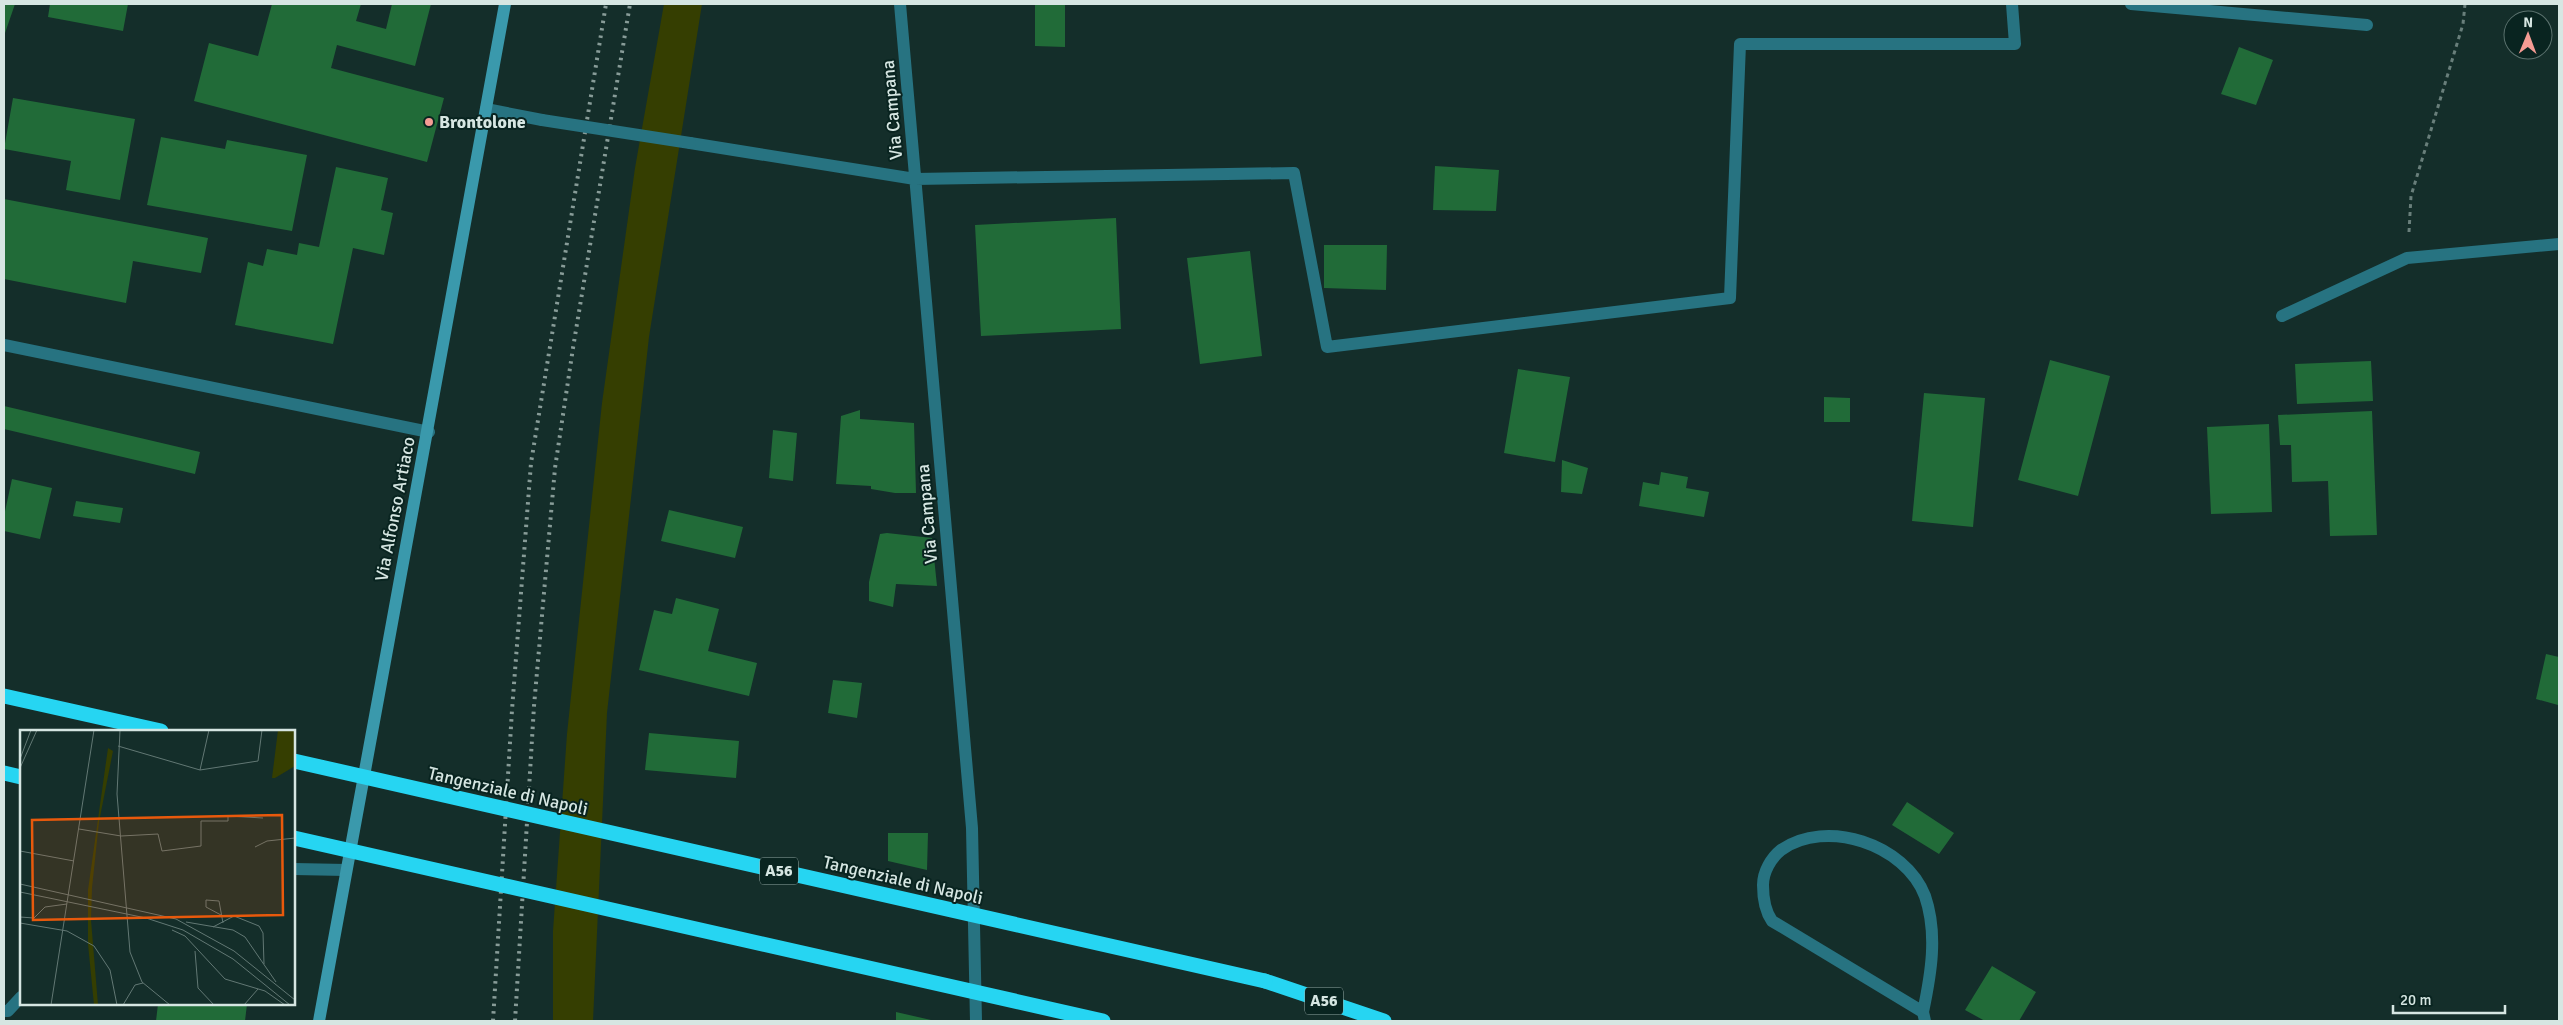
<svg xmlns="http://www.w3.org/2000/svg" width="2563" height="1025" font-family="Signika,sans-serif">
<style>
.green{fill:#353e01}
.building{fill:#216b38}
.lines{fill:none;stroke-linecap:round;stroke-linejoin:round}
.path{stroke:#697f7b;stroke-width:3;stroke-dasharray:4 4;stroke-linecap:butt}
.service{stroke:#277381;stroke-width:12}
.minor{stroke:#277381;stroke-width:12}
.secondary{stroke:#3a99ac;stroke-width:12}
.motorway{stroke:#26d5f2;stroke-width:15}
.rail{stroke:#889c98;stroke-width:4;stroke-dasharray:2.5 5;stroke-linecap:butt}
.minor-bridge{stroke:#277381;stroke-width:12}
.motorway-bridge{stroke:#26d5f2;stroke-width:15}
.poi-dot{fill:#f59c94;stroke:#092420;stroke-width:2}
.labels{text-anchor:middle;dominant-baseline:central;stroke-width:4;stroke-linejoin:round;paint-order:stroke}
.shield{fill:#092420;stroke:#98aca8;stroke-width:1}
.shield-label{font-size:16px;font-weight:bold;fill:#d6e6e2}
.street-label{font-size:18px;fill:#d6e6e2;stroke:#092420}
.poi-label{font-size:18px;font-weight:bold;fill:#d6e6e2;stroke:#092420;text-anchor:start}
.inset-road{fill:none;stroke:#627874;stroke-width:1}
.view{fill:#e8590c;fill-opacity:0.15;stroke:#e8590c;stroke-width:2.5}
.inset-edge{fill:none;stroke:#d6e6e2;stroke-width:2.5}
</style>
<rect width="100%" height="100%" fill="#142e2a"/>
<path class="green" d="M664,4H702L649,337L607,713L593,1021H553V931L567,734L602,403L635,168Z"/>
<path class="building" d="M4,4H15L4,36Z
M50,4H128L123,31L48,17Z
M272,4H361L356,21L386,29L392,4H431L415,66L337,45L331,68L444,98L427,162L194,101L209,43L258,56Z
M1035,4H1065V47L1035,46Z
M2239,47L2273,60L2256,105L2221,94Z
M13,98L135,119L120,200L66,190L71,161L4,149Z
M161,137L225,149L227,140L307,155L292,231L147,205Z
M1435,166L1499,170L1496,211L1433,210Z
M336,167L388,178L381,210L393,213L384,255L353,248L333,344L235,325L248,262L263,266L267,249L297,255L299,243L319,247Z
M4,199L208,238L201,273L133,261L126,303L4,279Z
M1116,218L1121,329L981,336L975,225Z
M1324,245H1387L1386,290L1324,288Z
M1250,251L1262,356L1200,364L1187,258Z
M2050,360L2110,376L2078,496L2018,480Z
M2371,361L2373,401L2297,404L2295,364Z
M1518,369L1570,377L1555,462L1504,453Z
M1924,393L1985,398L1973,527L1912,521Z
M1824,397L1850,398V422H1824Z
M4,406L200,452L195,474L4,429Z
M860,410V419L914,423L916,493H895L871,489V486L836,484L841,416Z
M2372,411L2377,535L2330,536L2328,481L2292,482L2291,445H2280L2278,415Z
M2269,424L2272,512L2211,514L2207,427Z
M773,430L797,433L793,481L769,478Z
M1562,460L1588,468L1582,494L1561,492Z
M1661,472L1688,477L1686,488L1709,492L1704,517L1639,506L1643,482L1659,485Z
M12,479L52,488L40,539L4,531V516Z
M76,501L123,508L120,523L73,516Z
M669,510L743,527L735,558L661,541Z
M887,533L932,538L937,586L896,584L893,607L869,601V582L880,534Z
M676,598L719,609L708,651L757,663L749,696L639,670L654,610L672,614Z
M2546,654L2559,657L2558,705L2536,699Z
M833,680L862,683L857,718L828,713Z
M649,733L739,741L736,778L645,770Z
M1907,802L1954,833L1939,854L1892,825Z
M888,833H928L927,870L888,861Z
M1992,966L2036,992L2019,1021H1985L1965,1010Z
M158,1004H247L245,1021H156Z
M896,1012L931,1020V1021H896Z"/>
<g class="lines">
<path class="path" d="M2409,232L2411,196L2463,24L2465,4"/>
<path class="service" d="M4,345L429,432
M1923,1012L1772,921C1765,911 1763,898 1763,885C1763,872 1771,858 1781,850C1826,818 1905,844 1925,896C1938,934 1931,974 1923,1012L1925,1021"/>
<path class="minor" d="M900,4L972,828L976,1021
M2131,4L2367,25
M486,109L542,120
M690,143L915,179L1294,173L1327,347L1730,298L1740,44H2015L2012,4
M2282,316L2407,258L2559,244
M294,869L346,870
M4,1011H8L21,997"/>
<path class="secondary" d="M319,1021C381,682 444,343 505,4"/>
<path class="motorway" d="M4,696L161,731
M4,773L21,777
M1265,981L1384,1021"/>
<path class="rail" d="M493,1021L512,710L531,463L606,4
M515,1021L534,706L555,468L573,348L630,4"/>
<path class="minor-bridge" d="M542,120L690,143"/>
<path class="motorway-bridge" d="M294,761L1265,981
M294,838L1103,1021"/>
</g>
<circle class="poi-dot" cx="429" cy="122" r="5"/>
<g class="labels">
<g class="shield">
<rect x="760" y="857.5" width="38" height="27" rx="4"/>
<rect x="1305" y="987.5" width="38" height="27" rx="4"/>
</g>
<g class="shield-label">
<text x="779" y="871">A56</text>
<text x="1324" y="1001">A56</text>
</g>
<g class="street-label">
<text transform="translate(892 110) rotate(-95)">Via Campana</text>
<text transform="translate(395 509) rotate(-79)">Via Alfonso Artiaco</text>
<text transform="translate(927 514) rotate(-95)">Via Campana</text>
<text transform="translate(508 791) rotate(13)">Tangenziale di Napoli</text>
<text transform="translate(903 880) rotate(13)">Tangenziale di Napoli</text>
</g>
<g class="poi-label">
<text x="439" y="122">Brontolone</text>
</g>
</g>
<g transform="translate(20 730)">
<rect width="275" height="275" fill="#142e2a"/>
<path d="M258,0H275V36L255,48H252ZM88,18L93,21L79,92L72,158L71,190L78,275H74L68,214V160Z" fill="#353e01"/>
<path class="inset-road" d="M100,0L97,64L110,222L122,252L150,275M98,16L180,40L238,31L242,0M0,29L11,0M0,38L17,0M180,40L189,0M59,99L101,106L138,104L142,121L181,116V91H208V86L243,88M235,117L247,111L275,108M0,121L54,131M0,154L156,189L214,221L275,270M0,162L126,188L163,200L213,229L270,275M201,185L186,177V170L199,171L203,193M0,187L14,188L25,177L47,174M166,192L213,200L225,207L256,252M0,193L47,201L74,216L90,240L97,275M193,197L214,186L239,196L243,203L244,234M152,200L165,206L205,249L245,261L265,275M175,221L178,258L194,275M31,275L74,0M103,275L115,255L123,253M224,275L238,259"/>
<path class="view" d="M262,85L263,185L13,190L12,90Z"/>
<rect width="275" height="275" class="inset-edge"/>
</g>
<rect width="2563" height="1025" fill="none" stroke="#d6e6e2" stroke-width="10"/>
<g transform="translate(2528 35) rotate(1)"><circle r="24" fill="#092420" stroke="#5b726e"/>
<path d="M0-4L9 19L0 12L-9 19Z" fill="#f59c94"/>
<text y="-8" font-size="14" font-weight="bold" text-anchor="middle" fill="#d6e6e2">N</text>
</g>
<path d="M2393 1005v8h112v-8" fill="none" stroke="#d6e6e2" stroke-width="2.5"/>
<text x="2400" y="1005" font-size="15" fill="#d6e6e2" stroke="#092420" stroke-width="4" paint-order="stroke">20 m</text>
</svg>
